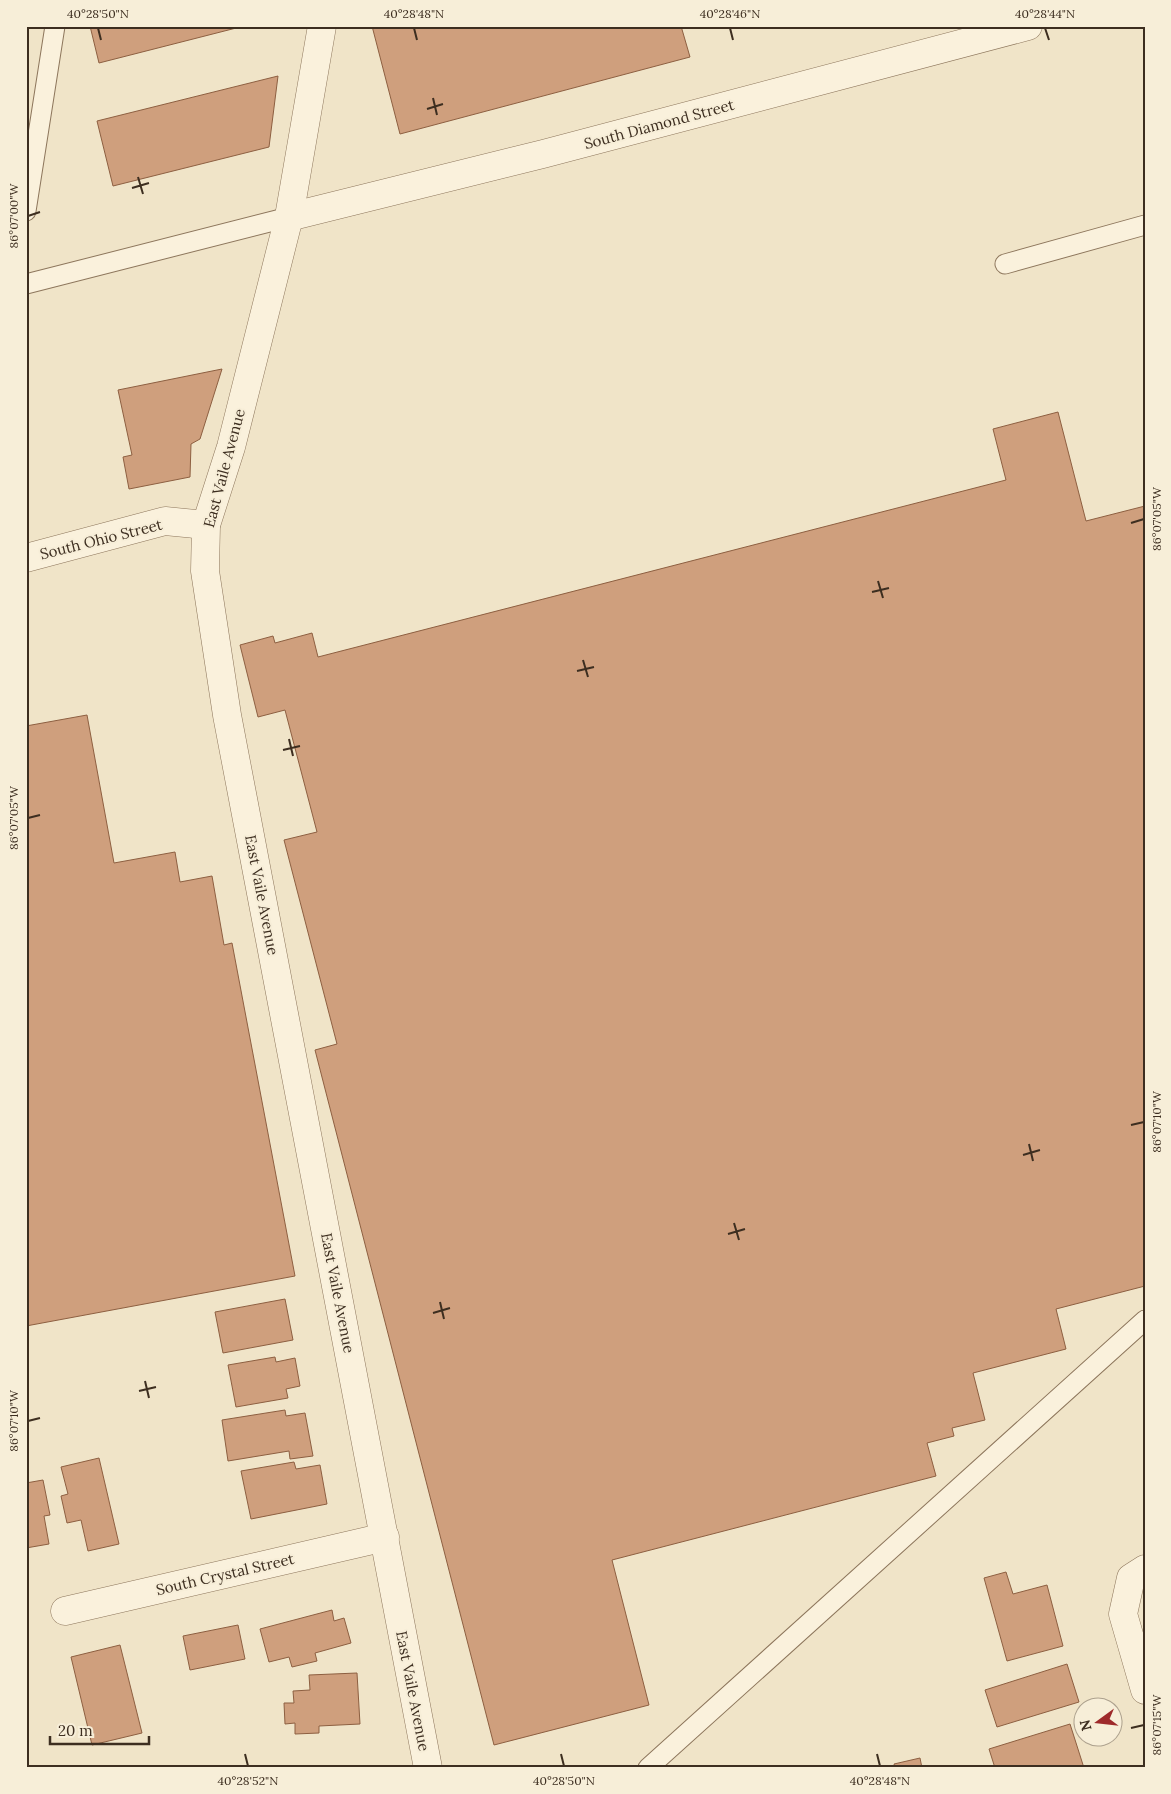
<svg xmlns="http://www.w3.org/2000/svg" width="1171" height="1794" font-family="Lora,serif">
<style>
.building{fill:#cf9f7d;stroke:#8d5f41}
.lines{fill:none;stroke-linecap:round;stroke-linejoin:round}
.service-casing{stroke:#8d765c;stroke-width:21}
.minor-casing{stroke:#8d765c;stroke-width:29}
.tertiary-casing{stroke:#8d765c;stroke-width:29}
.service{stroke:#faf1dc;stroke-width:19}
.minor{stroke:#faf1dc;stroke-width:28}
.tertiary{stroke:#faf1dc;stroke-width:28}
.ticks{fill:none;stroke:#3d2e20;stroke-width:2}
.labels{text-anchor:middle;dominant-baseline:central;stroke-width:4;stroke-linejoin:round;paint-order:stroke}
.street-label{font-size:15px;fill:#3d2e20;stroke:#f7eed8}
.neatline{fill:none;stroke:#3d2e20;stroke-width:2}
.ticks-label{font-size:12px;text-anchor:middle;fill:#3d2e20}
</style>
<rect width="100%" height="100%" fill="#f0e4c8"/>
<path class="building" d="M90,26H244L99,63Z
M372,26H681L690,57L400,134Z
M278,76L269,147L113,186L97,121Z
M222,369L200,439L191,444L190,477L129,489L123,457L132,455L118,390Z
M1058,412L1086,521L1145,506V1286L1056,1309L1066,1349L973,1373L985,1420L952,1428L954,1436L927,1443L936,1476L612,1560L649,1705L494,1745L315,1050L337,1044L284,840L317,832L285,710L258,717L240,645L273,636L275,643L312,633L318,657L1006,480L993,429Z
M87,715L114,863L175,852L180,882L212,876L224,945L232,943L295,1276L26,1326V726Z
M285,1299L293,1340L223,1353L215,1312Z
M275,1357L276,1362L295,1358L300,1386L286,1389L288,1398L236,1407L228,1365Z
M285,1410L286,1416L305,1413L313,1456L290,1459L289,1451L228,1461L222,1420Z
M99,1458L119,1544L88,1551L81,1520L67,1523L61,1496L68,1494L61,1467Z
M294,1462L296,1469L320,1465L327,1504L251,1519L241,1471Z
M43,1480L50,1515L44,1516L49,1544L26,1548V1483Z
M1006,1572L1013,1594L1047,1585L1063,1646L1007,1661L984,1578Z
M332,1610L334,1621L344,1618L351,1643L315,1653L317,1661L292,1667L289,1657L269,1662L260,1629Z
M238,1625L245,1659L190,1670L183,1636Z
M120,1645L142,1733L92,1745L71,1657Z
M1067,1664L1079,1702L997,1727L985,1690Z
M357,1673L360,1724L319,1726V1733L295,1734V1723L285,1724L284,1703H294L293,1691L310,1690L309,1675Z
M1070,1724L1084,1768H995L989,1749Z
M920,1758L922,1768H895L894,1764Z"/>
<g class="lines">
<g class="service-casing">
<path id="service" d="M26,211L55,26
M1005,264L1145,225
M26,284L289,217
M648,1768L1145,1320"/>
</g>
<g class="minor-casing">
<path id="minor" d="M289,217L543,154L1028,26
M26,558L165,521L206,525
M1145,1569L1131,1578L1123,1614L1145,1690
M65,1611L385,1537"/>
</g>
<g class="tertiary-casing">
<path id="tertiary" d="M322,26L289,217L231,447L206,525L205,571L227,715L428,1768"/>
</g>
<use href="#service" class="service"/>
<use href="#minor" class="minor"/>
<use href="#tertiary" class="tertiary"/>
</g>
<path class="ticks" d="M98,28L101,40M414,28L417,40M730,28L733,40M1045,28L1049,40M433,98L437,115M427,109L443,104M138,177L143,194M132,188L149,183M28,216L40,212M1131,523L1144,519M878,581L883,598M872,592L889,588M583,660L588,677M577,671L594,667M289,739L293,756M283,750L300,746M28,818L40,815M1131,1125L1144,1122M1029,1144L1033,1161M1023,1155L1040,1150M734,1223L739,1240M728,1234L745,1229M440,1302L444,1319M433,1313L450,1308M145,1381L149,1398M139,1391L156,1387M28,1421L40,1418M1131,1728L1144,1725M245,1754L248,1766M561,1754L564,1766M877,1754L880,1766"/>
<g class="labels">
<g class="street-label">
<text transform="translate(659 124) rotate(-15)">South Diamond Street</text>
<text transform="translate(224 468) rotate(-75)">East Vaile Avenue</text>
<text transform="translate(101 539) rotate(-14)">South Ohio Street</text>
<text transform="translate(262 895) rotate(79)">East Vaile Avenue</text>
<text transform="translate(338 1293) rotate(79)">East Vaile Avenue</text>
<text transform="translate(225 1574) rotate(-13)">South Crystal Street</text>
<text transform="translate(413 1691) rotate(79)">East Vaile Avenue</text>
</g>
</g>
<rect width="1171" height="1794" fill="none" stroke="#f7eed8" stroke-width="55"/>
<g transform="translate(1098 1722) rotate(255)"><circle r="24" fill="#f7eed8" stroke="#ada18e"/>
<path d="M0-4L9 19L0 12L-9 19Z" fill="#9e2a2b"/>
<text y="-8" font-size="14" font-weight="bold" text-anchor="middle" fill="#3d2e20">N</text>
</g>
<path d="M50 1736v8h99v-8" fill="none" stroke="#3d2e20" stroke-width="2.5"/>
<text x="58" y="1736" font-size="15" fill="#3d2e20" stroke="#f7eed8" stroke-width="4" paint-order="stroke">20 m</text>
<rect x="28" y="28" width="1116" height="1738" class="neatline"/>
<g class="ticks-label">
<text x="98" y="18">40°28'50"N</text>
<text x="414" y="18">40°28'48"N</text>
<text x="730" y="18">40°28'46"N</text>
<text x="1045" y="18">40°28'44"N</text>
<text transform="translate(14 216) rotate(-90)" y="4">86°07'00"W</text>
<text transform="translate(1157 519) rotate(-90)" y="4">86°07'05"W</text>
<text transform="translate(14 818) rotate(-90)" y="4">86°07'05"W</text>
<text transform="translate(1157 1122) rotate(-90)" y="4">86°07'10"W</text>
<text transform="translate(14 1421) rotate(-90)" y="4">86°07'10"W</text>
<text transform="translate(1157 1725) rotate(-90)" y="4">86°07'15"W</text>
<text x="248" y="1785">40°28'52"N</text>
<text x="564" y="1785">40°28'50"N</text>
<text x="880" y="1785">40°28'48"N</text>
</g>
</svg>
